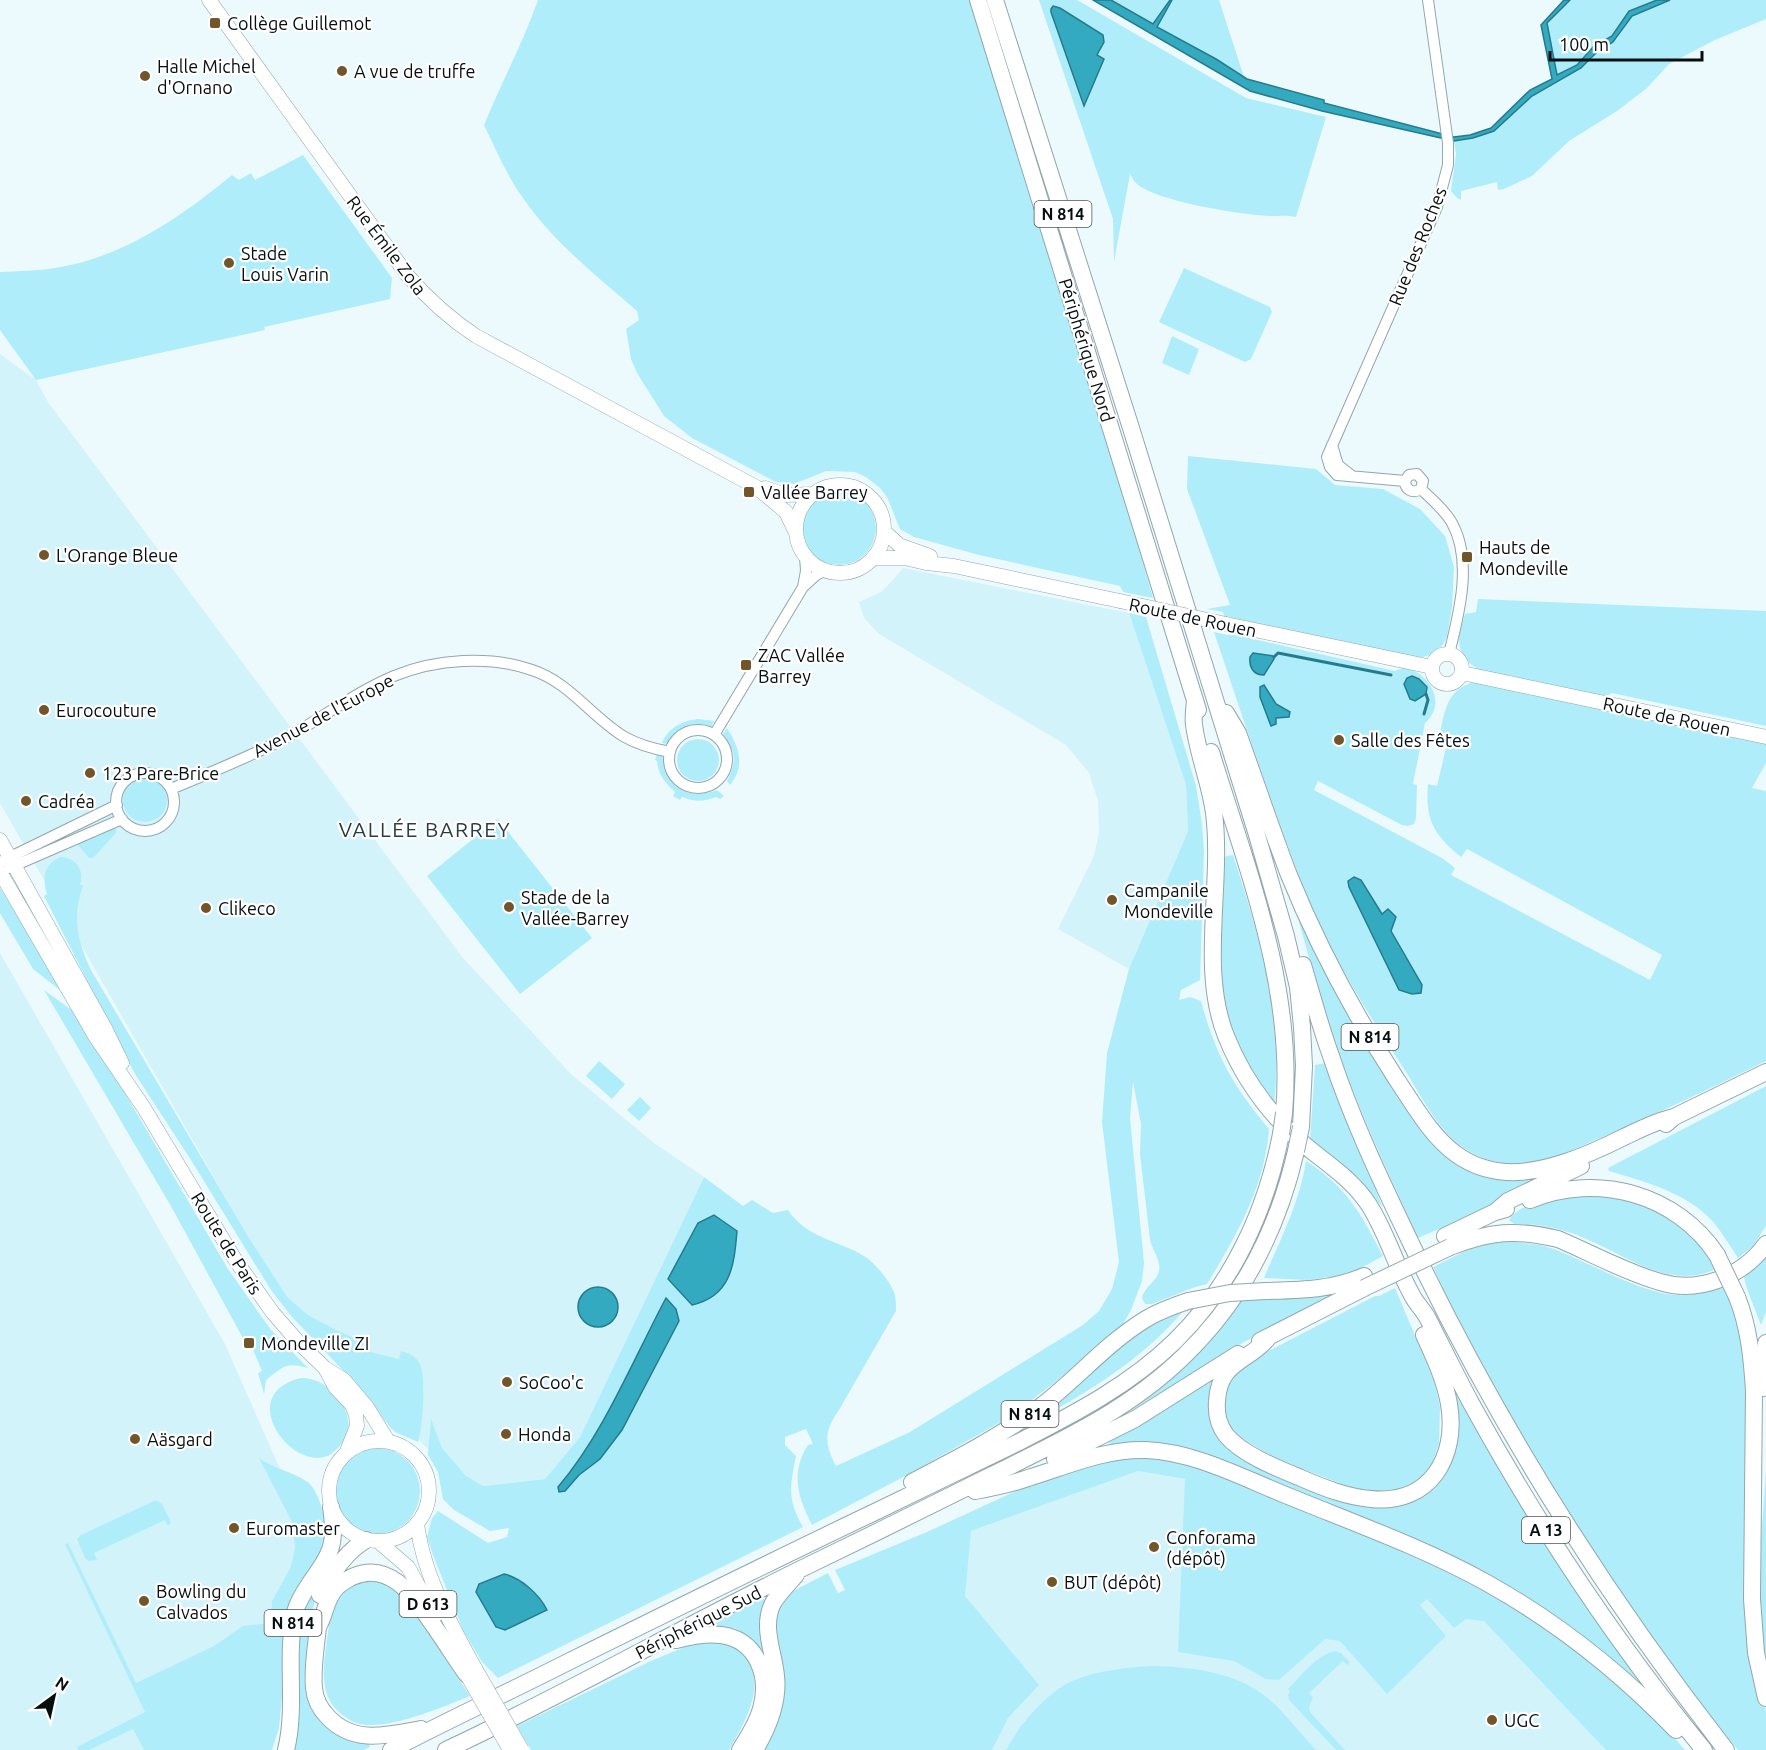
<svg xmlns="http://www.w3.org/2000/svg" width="1766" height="1750" font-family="Ubuntu,sans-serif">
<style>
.built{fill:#d2f3fa}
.green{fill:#b0edfa}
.water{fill:#34aac0;stroke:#267b8b;stroke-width:1.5}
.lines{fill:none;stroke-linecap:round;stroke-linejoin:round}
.stream{stroke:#267b8b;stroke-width:3}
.minor-casing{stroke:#91a7ac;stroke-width:12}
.major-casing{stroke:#91a7ac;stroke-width:15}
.highway-casing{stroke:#91a7ac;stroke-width:18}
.minor{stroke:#fff;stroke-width:10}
.major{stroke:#fff;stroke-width:14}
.highway{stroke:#fff;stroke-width:16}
.major-bridge-casing{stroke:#91a7ac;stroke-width:15;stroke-linecap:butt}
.highway-bridge-casing{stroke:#91a7ac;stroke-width:18;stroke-linecap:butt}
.major-bridge{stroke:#fff;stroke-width:14}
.highway-bridge{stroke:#fff;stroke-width:16}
.poi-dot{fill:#725529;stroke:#fff;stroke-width:2}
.labels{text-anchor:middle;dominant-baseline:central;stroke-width:4.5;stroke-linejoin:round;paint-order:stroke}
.shield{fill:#fff;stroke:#515657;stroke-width:1.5}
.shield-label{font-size:16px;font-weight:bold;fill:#060e0f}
.poi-label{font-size:18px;fill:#060e0f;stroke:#fff;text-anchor:start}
.street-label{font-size:18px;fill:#060e0f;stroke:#fff}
.quarter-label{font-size:21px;letter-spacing:1.5px;fill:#2a3d41;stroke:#fff}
</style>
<rect width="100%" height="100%" fill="#ecfafd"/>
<path class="built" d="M0,354L36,380L48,402L463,958L572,1075L654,1143L704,1177L580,1437L545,1479L483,1486L435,1456L291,1312L0,803Z
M903,568L1129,613L1186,785L1188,831L1129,969L1058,929L1094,856L1099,832L1098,801L1089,773L1066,745L879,634L864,618L859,602L881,592L893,580Z
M0,953L225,1344L306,1528L262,1750H0Z
M1138,1471L1185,1479L1436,1578L1638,1750H808L971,1531Z"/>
<path class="green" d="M538,0H973L1095,396L1153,598L1123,592L1120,586L979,555L914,537L900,529L887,497L880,488L866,477L855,472L826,471L794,484L776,482L692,438L664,416L637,373L631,359L626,329L639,320L637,311C597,276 553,242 523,198C507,176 496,150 484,125C501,83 523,43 538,0Z
M1039,0H1077L1246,98L1326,117L1296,217C1288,215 1282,216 1273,216C1247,216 1151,201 1135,182C1133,180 1132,177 1130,174L1114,262L1113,219Z
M1111,0H1170L1153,24Z
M1172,0H1219L1244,77L1157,26Z
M1570,0H1657L1629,11L1612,36L1593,47L1577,65L1557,75L1547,23Z
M1670,0H1766V19L1715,40L1669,64L1647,88L1617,111L1569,141L1532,176L1504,189L1498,190L1497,182L1461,191V200L1457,198L1451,191L1456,154L1454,141L1473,138L1494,131L1532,96L1574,71L1590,60L1597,52L1617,39L1632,16Z
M303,155L392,278L390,299L264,327L265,330L36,380L0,330V272C18,271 37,271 55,268C122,258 181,217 232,175L239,180L251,173L255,180Z
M1184,268L1270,307L1272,312L1251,359L1245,362L1159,322Z
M1172,336L1199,349L1189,375L1162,363Z
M1188,456L1316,469L1335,485L1383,489L1420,509L1445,536L1454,567L1452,607L1447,637L1442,646L1429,655L1423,657H1413L1224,616L1223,612L1207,609L1230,605L1187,489Z
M802 528a37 37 0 1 1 74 0a37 37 0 1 1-74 0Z
M1478,599L1766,611V726L1612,693L1603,698L1534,684L1531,680L1508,675L1505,678C1483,673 1458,665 1459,637C1460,630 1463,621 1465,614L1476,612Z
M1129,613L1146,617L1196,786L1202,824L1204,852L1200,980L1181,990L1179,1000L1190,997L1201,1001C1216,1056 1233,1086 1269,1129C1265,1186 1236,1237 1207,1284L1195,1287L1152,1304H1145L1142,1298C1145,1284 1162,1280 1159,1264C1157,1255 1152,1248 1150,1240L1140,1154L1141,1124L1133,1082L1130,1118L1144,1263L1142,1281L1131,1310L1123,1324L1054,1383L1025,1405L999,1423L907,1475L812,1525C798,1498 790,1473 808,1445L813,1444L806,1429L785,1437V1445L796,1456C790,1487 787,1499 803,1527L498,1678L482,1662L463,1630L433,1555L427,1537L432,1518L438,1511L488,1543L507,1537L509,1528L490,1531L454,1510L443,1499L438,1472L428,1455L431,1419L442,1448L465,1475L483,1486L545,1479L580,1437L704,1177L743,1206L752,1200L773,1213L788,1210C806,1238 838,1240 864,1256C875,1263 889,1280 894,1292C896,1297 896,1305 896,1311L839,1410C824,1431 824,1443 836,1466L910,1432L1083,1325L1099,1311L1112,1289L1119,1262L1102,1122L1107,1053L1129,969L1188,831L1186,785Z
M1214,632L1228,635L1231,634L1395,671L1405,667C1429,674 1448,702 1425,723L1413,784L1417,785L1416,818L1414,824L1408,826L1402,825L1318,781L1314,790L1442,858L1455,868L1451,875L1650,980L1662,955L1467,849L1461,857C1434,835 1425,820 1428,784L1437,786L1449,735L1440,733C1445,709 1448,688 1475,682L1766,743V763L1752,788L1766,791V1061C1709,1089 1651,1117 1593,1141C1570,1151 1544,1163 1519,1164C1502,1165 1481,1159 1467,1150C1439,1133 1423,1099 1406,1072C1370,1017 1333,959 1308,898C1273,811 1244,721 1214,632Z
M698,719L714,721L711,727C688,723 681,726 667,744L662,743C669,727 682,721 698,719Z
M727,728C739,747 746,766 730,785L727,781C737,760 736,752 723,734Z
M677 760a21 21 0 1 1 42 0a21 21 0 1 1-42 0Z
M657,753L662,755C669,787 684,801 717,790L724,796L720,799L716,797C703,802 695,802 682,797L680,800L673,796L675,792C665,783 658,774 657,761L655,760Z
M123 800a22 22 0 1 1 44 0a22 22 0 1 1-44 0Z
M498,819L592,938L520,994L427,876Z
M114,828L116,829V833L93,858H89L77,844Z
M1233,855C1260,937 1284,1018 1274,1105L1264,1096L1234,1042L1221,996L1220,955L1224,887L1223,857Z
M60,857C75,857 85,870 80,884L83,886C72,916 77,941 91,970L249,1238L287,1297L308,1315L334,1329L363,1342L362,1350L399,1359L401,1351C409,1353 416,1356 420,1364C426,1375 423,1430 418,1442L395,1432L389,1426L361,1389L292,1317L271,1290L191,1160L135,1074L44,896L47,894C42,878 44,864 60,857Z
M0,888L65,994L33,969L0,913Z
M1296,911L1449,1157L1528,1178L1530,1184L1445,1229H1439L1418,1238C1394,1185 1369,1133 1348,1078C1328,1024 1311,967 1296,911Z
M44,990L77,1014L85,1025L228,1269L271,1330L308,1368C286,1362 284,1366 266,1380L264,1394L258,1373L262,1371L249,1340L245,1342L172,1208Z
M599,1061L625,1084L612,1099L586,1076Z
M1325,1063L1383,1208L1360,1179L1310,1140L1315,1065Z
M1766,1086V1226L1753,1246L1738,1258C1730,1246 1723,1234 1714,1223C1688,1193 1646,1182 1609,1171L1608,1168Z
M640,1097L651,1108L639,1121L627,1110Z
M1306,1161C1348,1188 1361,1214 1383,1256L1350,1274L1308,1280L1264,1278C1280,1240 1300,1202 1306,1161Z
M1607,1192L1644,1203L1688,1226L1719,1268C1712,1271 1704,1274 1697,1275C1659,1281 1625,1256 1593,1242C1568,1230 1541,1223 1514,1224L1509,1220C1524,1196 1580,1194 1607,1192Z
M1498,1240L1540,1245L1554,1249C1588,1262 1641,1293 1676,1295C1693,1296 1710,1291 1727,1287C1764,1369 1739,1484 1746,1573C1748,1605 1751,1637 1755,1669C1757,1684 1764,1698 1766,1713C1766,1725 1766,1738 1766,1750H1738L1718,1727L1663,1656L1563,1510L1462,1330L1433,1267L1473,1247Z
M1766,1254V1312L1761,1325L1747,1289L1744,1277Z
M1373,1279L1244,1342L1107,1425L1237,1307L1243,1298Z
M1395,1288L1435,1383L1440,1407L1439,1444L1431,1467L1422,1477L1411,1484L1390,1492L1369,1491L1349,1487L1273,1457L1235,1434L1227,1422L1223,1400L1229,1382L1247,1362L1375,1296H1379Z
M1186,1308C1140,1363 1079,1398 1016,1431L1144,1328Z
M301,1378C333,1377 366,1422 338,1448C335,1450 331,1455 327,1456C291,1471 234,1394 301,1378Z
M1206,1381H1211L1212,1386L1217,1427L1347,1498L1431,1484L1453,1389C1510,1492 1572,1589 1641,1683L1640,1685L1578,1634L1263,1478L1108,1443L1109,1440Z
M334 1491a43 43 0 1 1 86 0a43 43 0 1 1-86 0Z
M1134,1457L1160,1458L1192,1466L1240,1484L1453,1571L1562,1637L1658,1719L1685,1750H1606L1484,1621L1466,1619L1454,1628L1427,1599L1420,1605L1446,1636L1387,1694L1340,1641L1325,1639L1279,1680L1266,1679L1234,1661L1178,1652L1185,1479L1138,1471L971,1531L965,1596L1039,1685L1008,1718L992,1750H762L782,1663L775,1618L778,1607L787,1594L828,1573L838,1593L845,1590L835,1570L927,1532L1020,1489L1069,1470Z
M259,1458C274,1469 291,1471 306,1481C320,1489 326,1523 328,1538L289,1624L279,1728L272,1750H144L133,1729L89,1750H78L77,1747L145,1712L65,1544L68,1543L136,1683L214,1646L243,1626L271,1623L272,1601L291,1567L295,1547L292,1522Z
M1766,1469V1661C1752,1603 1763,1529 1766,1469Z
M156,1500L162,1504L171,1522L168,1526L165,1520L94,1553L97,1560L89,1561L85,1558L77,1539L81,1535Z
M371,1577L397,1585L470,1696C443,1707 389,1730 360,1724C355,1723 349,1720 344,1716C316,1697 324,1662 328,1632C330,1621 330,1607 337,1597C344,1585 359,1582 371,1577Z
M321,1584C312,1605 309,1625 307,1647C306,1662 303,1678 306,1693C312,1724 340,1742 369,1744L370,1747L364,1750H290L297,1628L306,1597Z
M763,1598L765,1600L761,1617L767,1653H762L755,1643L734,1628L731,1630L704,1627Z
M697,1642C705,1642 716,1641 725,1643C733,1644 739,1649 744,1655C769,1682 744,1724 729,1750H531L517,1726L653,1660Z
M1335,1651L1341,1653L1350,1663L1347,1665L1343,1661L1309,1693L1313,1697L1309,1707L1310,1712L1345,1750H1336L1289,1700L1288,1695L1290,1691L1288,1689C1301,1676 1316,1655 1335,1651Z
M1150,1666C1191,1667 1236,1671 1269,1699C1285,1713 1301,1734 1316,1750H1006C1019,1725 1049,1689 1077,1679C1100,1670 1126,1668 1150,1666Z"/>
<path class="water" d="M1093,0H1111L1153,24L1170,0H1172L1157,27L1216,59L1247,79L1324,100V103L1454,137L1470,135L1491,128L1530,90L1552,79L1541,25L1564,0H1570L1547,23L1557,75L1577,65L1593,47L1612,36L1629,11L1657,0H1670L1632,16L1613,42L1597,52L1581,68L1532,96L1494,131L1473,138L1454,141L1322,111L1250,91Z
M1053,6L1060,8L1103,35L1104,42L1097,55L1104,59L1084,106L1051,12V9Z
M1253,653L1273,656L1274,659L1264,675C1253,675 1249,667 1250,657Z
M1412,676L1419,679L1427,687L1426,694L1415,701L1410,699L1404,684L1407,678Z
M1264,685L1276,704L1290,712L1289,717L1276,718V724L1271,726L1260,697V687Z
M1354,877L1361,880L1382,914L1388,909L1396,917L1391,931L1422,985L1421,993L1412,994L1399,990L1349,887L1348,881Z
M714,1215L737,1231C734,1266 731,1296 692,1305L668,1279L698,1223Z
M578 1307a20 20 0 1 1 40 0a20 20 0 1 1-40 0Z
M666,1298L676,1309L679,1321L622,1430L600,1459L579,1475L565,1491L559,1492L558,1487C604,1433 633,1360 666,1298Z
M504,1574C521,1578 539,1594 547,1610L505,1630L496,1627L476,1592L479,1584Z"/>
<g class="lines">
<path class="stream" d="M1274,657L1278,653L1391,675
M1424,714L1428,700L1426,694"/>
<g class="minor-casing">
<path id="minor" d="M1332,445L1338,465L1352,476
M1405,481L1337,475L1330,467L1327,457L1437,207L1448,165V143L1428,0
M1405,481L1409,475L1417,474L1423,481L1421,489
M1405,481C1405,490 1413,494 1421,489
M1421,489C1431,499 1445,510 1452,523C1473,561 1459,614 1449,654
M803,587L806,571L805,556
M669 759a29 29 0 1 1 58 0a29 29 0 1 1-58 0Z
M714,735L803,587L816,575L826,570
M116 802a29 29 0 1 1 58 0a29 29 0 1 1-58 0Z
M171,789C211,772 253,756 291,735C325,716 358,691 394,676C435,659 490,655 532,670C569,682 591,716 623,736C638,745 654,749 670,752
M0,862L117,805
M9,868L122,819"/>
</g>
<g class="major-casing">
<path id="major" d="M209,0L408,276C429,300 450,319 476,336L756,487L786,512L796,533
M796 529a44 44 0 1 1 88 0a44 44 0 1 1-88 0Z
M765,488L786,495L813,494
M884,531L899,545L930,556
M873,558H905L926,563L954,566L1120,601
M1226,624L1432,667
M1432 669a15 15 0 1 1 30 0a15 15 0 1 1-30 0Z
M1462,673L1766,737
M0,840L106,1030L122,1063
M0,872L95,1036L144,1108L236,1261L273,1313L300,1344L325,1368L344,1380L367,1407L388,1441
M326,1370L335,1387L352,1405L356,1415L357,1426L347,1451
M329 1491a50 50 0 1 1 100 0a50 50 0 1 1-100 0Z
M417,1524C424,1576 451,1625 476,1670
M379,1542L408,1567L435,1616"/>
</g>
<g class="highway-casing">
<path id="highway" d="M978,0L1198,710
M995,0L1131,428L1257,835L1286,936L1298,987L1302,1027L1304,1066L1301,1127
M1195,701C1194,709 1193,717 1194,725C1198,755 1210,783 1214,813C1223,885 1199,969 1226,1036C1244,1081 1270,1116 1307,1147C1329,1165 1353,1180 1369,1205C1387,1233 1396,1267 1413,1297C1417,1304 1423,1310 1427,1317C1442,1346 1456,1375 1471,1403C1538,1525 1616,1643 1704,1750
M1226,713L1238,733C1255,780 1271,828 1289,875C1318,947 1355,1015 1397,1080C1414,1105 1431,1136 1456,1154C1471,1165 1490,1171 1507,1172C1545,1174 1590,1154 1624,1137C1641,1129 1656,1121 1674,1117
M1211,752C1247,869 1295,988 1284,1113
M1303,965C1312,995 1320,1026 1331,1056C1354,1126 1387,1193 1419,1260C1505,1437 1605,1595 1726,1750
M1666,1124L1674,1117L1766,1072
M1530,1200C1597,1172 1677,1194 1717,1255
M1495,1212L1508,1201L1581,1166
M1445,1236L1495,1212L1506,1209
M1450,1247C1490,1231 1516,1229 1558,1239C1591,1253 1625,1272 1660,1282C1699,1294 1743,1276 1766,1244
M1266,1291C1300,1290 1332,1290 1364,1276
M1737,1297C1749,1327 1752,1358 1754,1391L1752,1599L1756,1653L1766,1698
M1269,1337C1249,1362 1219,1361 1217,1401C1216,1413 1219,1426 1226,1435C1241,1454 1279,1469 1301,1478C1324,1488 1347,1497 1371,1499C1430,1505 1458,1457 1449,1404C1445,1380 1434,1357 1424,1335
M1260,1341L1364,1288
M1763,1388L1766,1343
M1055,1459L1135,1419L1238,1354
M912,1482C954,1460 997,1438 1036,1410C1074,1382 1105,1344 1146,1319C1159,1311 1173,1306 1188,1301
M975,1491C992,1488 1011,1484 1028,1478C1067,1466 1104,1449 1146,1450C1195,1452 1243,1478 1288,1496C1354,1523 1424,1548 1487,1583C1557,1622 1620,1672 1676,1730
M320,1595C331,1574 345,1552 366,1540
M676,1640C691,1636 706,1633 721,1635C758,1640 770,1677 761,1709C757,1724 748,1737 740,1750
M421,1729C388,1735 354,1745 328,1717C320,1709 315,1700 314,1688C312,1669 316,1647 318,1627C326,1614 325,1599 337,1587C342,1582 347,1580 352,1577C391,1559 415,1599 434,1626C445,1642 456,1659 467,1675
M286,1750C297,1705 285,1657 295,1612C298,1601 304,1592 310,1583C331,1553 337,1545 331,1507
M391,1750C450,1719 509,1692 568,1662C671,1611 774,1560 877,1511C924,1488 972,1465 1019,1442C1074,1414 1130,1385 1175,1341C1232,1285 1266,1211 1281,1134
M446,1750C568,1693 686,1625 807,1566C869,1536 930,1506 992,1475C1059,1442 1129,1410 1184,1356C1242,1300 1278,1229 1296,1151
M755,1750C768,1728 779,1702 776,1676C774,1652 761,1627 773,1603C779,1593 788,1584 796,1575"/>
</g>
<use href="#minor" class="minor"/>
<use href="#major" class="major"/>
<use href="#highway" class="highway"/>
<g class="major-bridge-casing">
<path id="major-bridge" d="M1120,601L1226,624
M476,1670L522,1750
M467,1675L510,1750"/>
</g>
<g class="highway-bridge-casing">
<path id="highway-bridge" d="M1281,1134L1284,1113
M1296,1151L1301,1127
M1717,1255L1737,1297
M1364,1288L1450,1247
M1188,1301L1230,1293L1266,1291"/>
</g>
<use href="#major-bridge" class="major-bridge"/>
<use href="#highway-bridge" class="highway-bridge"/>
</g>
<g class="poi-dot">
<rect x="209" y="17" width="12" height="12" rx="3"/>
<circle cx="342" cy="71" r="6"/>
<circle cx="145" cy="76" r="6"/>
<circle cx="229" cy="263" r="6"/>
<rect x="743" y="486" width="12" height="12" rx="3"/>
<circle cx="44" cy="555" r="6"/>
<rect x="1461" y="551" width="12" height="12" rx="3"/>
<rect x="740" y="659" width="12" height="12" rx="3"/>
<circle cx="44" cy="710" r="6"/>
<circle cx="1339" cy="740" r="6"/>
<circle cx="90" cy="773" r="6"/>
<circle cx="26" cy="801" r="6"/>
<circle cx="1112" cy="900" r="6"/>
<circle cx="509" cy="907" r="6"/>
<circle cx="206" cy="908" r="6"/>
<rect x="243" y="1337" width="12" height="12" rx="3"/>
<circle cx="507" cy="1382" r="6"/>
<circle cx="506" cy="1434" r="6"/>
<circle cx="135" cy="1439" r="6"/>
<circle cx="234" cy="1528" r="6"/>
<circle cx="1154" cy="1547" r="6"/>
<circle cx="1052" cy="1582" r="6"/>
<circle cx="144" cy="1601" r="6"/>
<circle cx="1492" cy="1720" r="6"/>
</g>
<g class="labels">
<g class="shield">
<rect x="1034.5" y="201" width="57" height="26" rx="4.5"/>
<rect x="1341.5" y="1024" width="57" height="26" rx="4.5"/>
<rect x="1001.5" y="1401" width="57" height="26" rx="4.5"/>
<rect x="1522" y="1517" width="48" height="26" rx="4.5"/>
<rect x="399.5" y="1591" width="57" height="26" rx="4.5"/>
<rect x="264.5" y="1610" width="57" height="26" rx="4.5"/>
</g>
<g class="shield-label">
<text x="1063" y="214">N 814</text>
<text x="1370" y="1037">N 814</text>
<text x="1030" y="1414">N 814</text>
<text x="1546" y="1530">A 13</text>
<text x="428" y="1604">D 613</text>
<text x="293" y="1623">N 814</text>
</g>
<g class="poi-label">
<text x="227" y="23">Collège Guillemot</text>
<text x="157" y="66">Halle Michel<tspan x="157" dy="21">d'Ornano</tspan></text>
<text x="354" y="71">A vue de truffe</text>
<text x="241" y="253">Stade<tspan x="241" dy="21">Louis Varin</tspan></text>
<text x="761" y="492">Vallée Barrey</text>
<text x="1479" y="547">Hauts de<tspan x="1479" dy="21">Mondeville</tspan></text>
<text x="56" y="555">L'Orange Bleue</text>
<text x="758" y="655">ZAC Vallée<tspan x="758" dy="21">Barrey</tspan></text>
<text x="56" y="710">Eurocouture</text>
<text x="1351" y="740">Salle des Fêtes</text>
<text x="102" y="773">123 Pare-Brice</text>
<text x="38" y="801">Cadréa</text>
<text x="1124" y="890">Campanile<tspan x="1124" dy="21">Mondeville</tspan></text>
<text x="521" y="897">Stade de la<tspan x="521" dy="21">Vallée-Barrey</tspan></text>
<text x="218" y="908">Clikeco</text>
<text x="261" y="1343">Mondeville ZI</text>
<text x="519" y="1382">SoCoo'c</text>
<text x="518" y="1434">Honda</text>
<text x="147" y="1439">Aäsgard</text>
<text x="246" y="1528">Euromaster</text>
<text x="1166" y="1537">Conforama<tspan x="1166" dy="21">(dépôt)</tspan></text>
<text x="1064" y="1582">BUT (dépôt)</text>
<text x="156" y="1591">Bowling du<tspan x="156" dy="21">Calvados</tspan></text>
<text x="1504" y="1720">UGC</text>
</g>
<g class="street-label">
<text transform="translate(387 245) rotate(53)">Rue Émile Zola</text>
<text transform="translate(1417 246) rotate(-68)">Rue des Roches</text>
<text transform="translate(1087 350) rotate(73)">Périphérique Nord</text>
<text transform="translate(1193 617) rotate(12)">Route de Rouen</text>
<text transform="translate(323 715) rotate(-28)">Avenue de l'Europe</text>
<text transform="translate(1667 716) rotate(12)">Route de Rouen</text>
<text transform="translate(227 1243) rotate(58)">Route de Paris</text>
<text transform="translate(698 1622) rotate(-27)">Périphérique Sud</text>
</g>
<g class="quarter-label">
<text x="425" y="829">VALLÉE BARREY</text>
</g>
</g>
<g transform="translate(54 1696) rotate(33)" stroke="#ffffff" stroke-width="4.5" paint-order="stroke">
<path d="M0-4.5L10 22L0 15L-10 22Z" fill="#060e0f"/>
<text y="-9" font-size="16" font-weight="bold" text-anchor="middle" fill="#060e0f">N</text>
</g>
<path d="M1550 51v9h152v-9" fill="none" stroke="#060e0f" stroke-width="3"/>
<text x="1559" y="51" font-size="18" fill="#060e0f" stroke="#ffffff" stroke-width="4.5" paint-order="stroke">100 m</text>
</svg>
